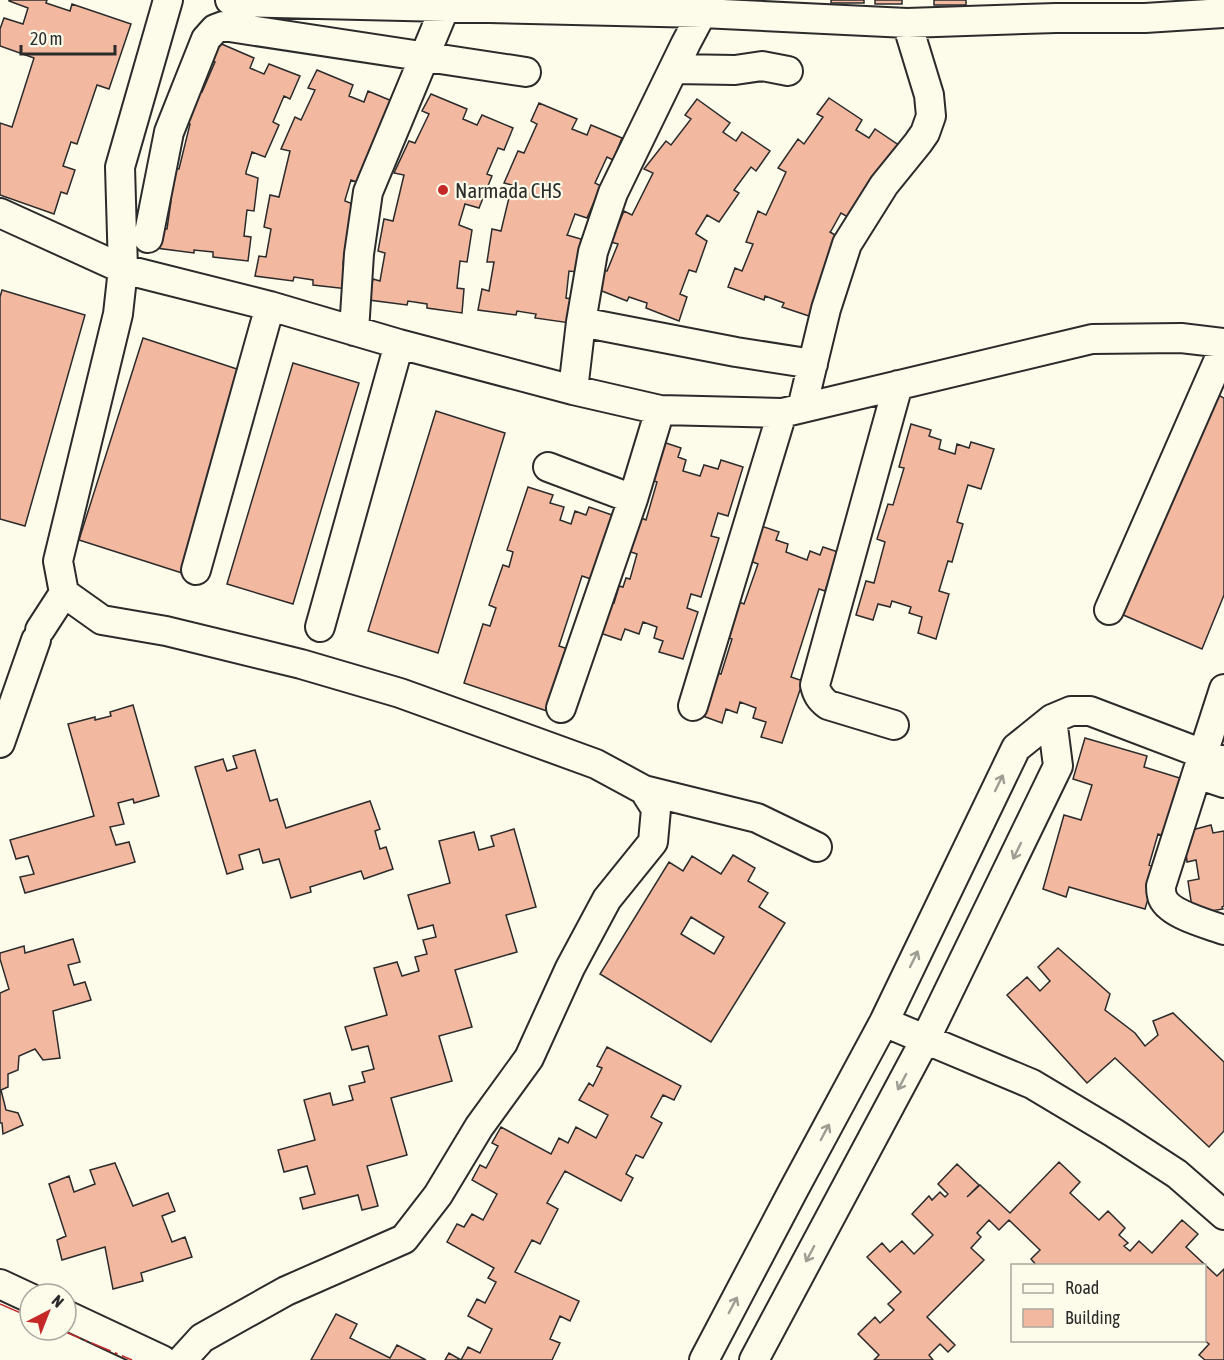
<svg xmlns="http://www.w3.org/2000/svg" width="1224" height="1360" font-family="'Asap Condensed',sans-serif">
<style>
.building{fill:#f2b8a0;stroke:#2b2b2b;stroke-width:1.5;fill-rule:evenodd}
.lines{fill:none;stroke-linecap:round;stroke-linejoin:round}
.minor-casing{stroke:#2b2b2b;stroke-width:32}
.minor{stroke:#fdfbea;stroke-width:28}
.power{stroke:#c62828;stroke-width:1.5;stroke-dasharray:21 4.5 3 4.5;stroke-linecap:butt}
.oneway{stroke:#9e9d94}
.poi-dot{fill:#c62828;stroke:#fdfbea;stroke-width:2}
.labels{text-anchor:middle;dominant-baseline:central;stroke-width:4.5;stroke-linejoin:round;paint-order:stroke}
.poi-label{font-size:21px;fill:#2b2b2b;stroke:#fdfbea;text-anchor:start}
</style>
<rect width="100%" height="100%" fill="#fdfbea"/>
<path class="building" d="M9,0H47L46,3L70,11L72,4L131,24L109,89L97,85L77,144L71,142L63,166L75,170L67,194L61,192L54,214L0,195V123L12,127L34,58L0,46V29L4,18L23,24L28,8L9,1Z
M831,0H864V3H831Z
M875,0H902V4H875Z
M934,0H966V5H934Z
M217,42L254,58L250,68L264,74L269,64L300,76L290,99L284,96L273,122L279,125L265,157L252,152L246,172V174L258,178L254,211L247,210L244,236L251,237L248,261L213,257V252L194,250V253L156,248L160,228L167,229L171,201L165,200L170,168L179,169L190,124L181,121L195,89L202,92L215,62L209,60Z
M317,70L353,85L349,96L364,102L368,91L399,104L365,185L351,180L345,200V201L358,206L354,239L347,238L343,264L351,265L348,289L313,285V280L294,277L293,281L255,276L259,256L266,257L271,229L264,227L270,195L279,197L290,151L281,149L295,117L301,120L315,90L308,88Z
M431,94L467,109L463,119L477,125L482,115L513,128L504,150L498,148L487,174L492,176L479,208L465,204L459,224V225L472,230L467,262L460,261L457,288L464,289L462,313L427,308V304L408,301L407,305L369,300L373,279L380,281L385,253L378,251L384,219L393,221L404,175L394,173L409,141L415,143L429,114L422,111Z
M829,98L862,120L856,130L869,138L875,129L903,148L853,220L841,213L831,231L830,232L842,239L815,318L782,307L784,303L765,296L764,300L728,287L735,268L742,271L753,244L746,242L758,211L766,215L786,172L778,168L798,139L804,144L823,117L817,114Z
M697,99L730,123L723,132L736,141L742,132L770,151L756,171L751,167L734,190L739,193L719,222L707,215L696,233V234L707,241L696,272L689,270L680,294L687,297L679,321L646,308L647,303L629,297L627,301L592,287L600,268L607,271L618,244L611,242L624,211L632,215L653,173L644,169L666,141L671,145L691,119L685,115Z
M539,103L577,119L572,129L587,135L591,125L622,138L613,160L607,157L595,183L601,186L587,218L575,214L568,233L567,235L581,239L577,272L569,271L566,298L573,299L570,323L535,318L536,314L517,311L516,315L478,310L482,289L489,291L494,262H487L492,229L501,231L512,185L504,183L518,151L524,153L537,124L531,121Z
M2,290L85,315L25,526L0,519V297Z
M143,338L246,372L182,573L79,540Z
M293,363L359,383L293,604L227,584Z
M1214,393L1224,398V595L1202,649L1121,614Z
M436,411L505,433L438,653L368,631Z
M911,424L931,430L929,436L941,440L939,449L955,454L957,444L969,448L971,442L994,449L981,489L968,485L957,522L963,524L952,562L948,561L939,591L949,594L936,639L918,633L922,617L909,613L911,607L892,601L890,607L878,604L873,620L856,615L866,581L874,583L885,542L877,539L888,504L893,505L904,468L899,467Z
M660,441L681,448L678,457L686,460L683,471L700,476L704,465L718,469L721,460L743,467L728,516L718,513L711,536L719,538L701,597L691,594L687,608L698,612L683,659L659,652L663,641L654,638L657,627L643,622L639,634L625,629L621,640L600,633L610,602L614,603L619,586L623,587L626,578L630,579L637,554L628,551L639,517L646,520L657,482L648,479Z
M528,487L553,495L550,503L564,507L560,520L571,524L575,511L586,515L589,507L615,516L594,580L582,576L559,646L571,650L550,712L464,683L483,624L490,626L496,608L489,605L503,565L509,567L513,552L507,550Z
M761,526L779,532L776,540L788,544L786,552L807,560L810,551L820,555L823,547L838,552L825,591L819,589L791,677L803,681L782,743L761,737L766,722L753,718L756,708L740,702L737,713L726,709L722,723L700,715L714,672L721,674L732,639L725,637L737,601L744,604L758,564L750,561Z
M133,705L159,796L134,803L133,799L118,803L124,824L110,827L116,845L129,842L135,862L25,893L20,877L34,874L28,856L16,859L10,840L94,816L68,724L95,717V720L111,716L110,712Z
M1085,738L1147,756L1144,767L1183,779L1166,837L1158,834L1149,865L1157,868L1145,909L1069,887L1066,897L1043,889L1064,815L1081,820L1092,785L1073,779Z
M255,750L270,801L277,799L286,828L370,801L380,829L375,831L380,849L386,847L393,869L364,879L361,871L310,887L311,892L291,898L279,859L263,863L259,849L239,855L243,869L227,874L195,767L223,759L227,771L237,768L233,756Z
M1211,825L1213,833L1224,831V906L1222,907L1223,909L1193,914L1188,881L1199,879L1196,860L1187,862L1184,832Z
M514,829L536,907L506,915L517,952L455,970L472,1027L439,1036L452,1081L391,1098L407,1155L367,1166L378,1206L362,1210L358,1195L303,1209L300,1198L315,1194L307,1166L284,1172L278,1150L315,1140L304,1100L330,1093L333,1105L353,1100L349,1086L365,1082L362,1072L374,1069L368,1046L352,1050L345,1027L387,1015L374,968L397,962L402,976L419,971L415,957L427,954L423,940L436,937L433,925L418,929L408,895L450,883L439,841L474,832L479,850L494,846L491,836Z
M733,855L755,868L748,881L768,893L759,907L785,923L711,1042L600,974L669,862L683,871L692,856L721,874ZM691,917L724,937L714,954L681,934Z
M73,939L80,962L68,965L74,985L85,982L91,1000L53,1011L60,1058L43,1060L35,1049L19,1056L18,1070L8,1074V1087L1,1090L6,1110L18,1113L23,1125L3,1134L2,1123H0V993L9,989L0,959V953L24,946L25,953Z
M1058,948L1110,994L1105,1010L1135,1033L1145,1046L1158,1035L1153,1021L1173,1013L1224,1062V1131L1209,1147L1115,1058L1087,1083L1007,995L1027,977L1040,991L1050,981L1038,967Z
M607,1047L681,1086L674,1100L663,1095L651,1117L662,1123L643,1158L636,1155L626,1174L633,1178L621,1201L565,1171L547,1203L558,1209L540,1244L532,1240L515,1272L579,1301L570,1321L560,1316L550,1339L560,1343L552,1360H445L449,1353L461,1360L468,1347L480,1353L492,1329L468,1316L477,1299L485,1303L496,1282L488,1278L494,1268L447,1242L457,1224L464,1227L472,1214L483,1220L497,1194L472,1180L480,1165L486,1168L498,1146L492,1143L501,1127L551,1154L559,1138L568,1143L576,1127L596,1138L608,1115L579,1100L589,1083L593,1086L602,1068L597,1066Z
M1059,1162L1080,1182L1070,1193L1099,1220L1108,1211L1125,1228L1119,1235L1128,1243L1124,1246L1130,1251L1139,1241L1152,1253L1182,1220L1198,1234L1186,1247L1217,1276L1224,1269V1360H1205L1199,1355L1209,1344L1204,1340V1266H1037L1031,1259L1040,1250L1009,1220L999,1230L989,1220L977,1233L981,1237L971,1248L984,1260L927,1317L955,1345L948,1352L940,1344L929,1355L933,1360H874L879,1355L858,1334L875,1317L880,1323L894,1310L888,1304L901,1292L867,1257L882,1243L890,1252L902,1241L914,1254L933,1235L912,1214L929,1196L932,1200L940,1192L945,1197L948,1194L938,1184L957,1164L979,1185L967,1197L980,1185L1010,1213Z
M115,1163L133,1206L168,1193L175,1211L162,1216L172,1242L185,1237L192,1257L141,1273L143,1281L113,1289L105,1247L62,1260L57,1240L66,1236L49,1184L69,1176L74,1192L95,1184L90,1170Z
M336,1314L357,1324L350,1338L390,1358L397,1345L426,1360H311Z"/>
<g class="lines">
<g class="minor-casing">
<path id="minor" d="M168,0L120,167L123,269L118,314L58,561L64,593L102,620L166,631L301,664L400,693L519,736L596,764L644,790L656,809L653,842L607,899L570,968L529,1058L479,1127L438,1195L404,1239L286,1291L202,1338L182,1360
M230,0L233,2L702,13L907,23L1056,18H1145L1224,13
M674,69L735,70L762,66L788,71
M0,213L123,269L270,306L399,344L573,390L660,410L782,413L1092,339L1181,338L1224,343
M148,238L169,132L206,39L215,29L223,26L526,72
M581,322L736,352L813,364
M354,331L359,254L368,192L445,7
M573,390L581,322L593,252L613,193L686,43L702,13
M802,408L826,309L847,244L884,185L918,143L925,133L931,116L929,95L907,23
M548,467L633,499
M196,570L270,306
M1109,610L1224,348
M320,627L399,344
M40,630L64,593
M693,706L782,413
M561,708L633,499L660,410
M894,725L828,705C820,699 817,694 815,685L898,385
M0,743L36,640
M1224,761L1203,754L1161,886C1161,887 1161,895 1162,896C1167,914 1208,924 1224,930
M1197,774L1224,783
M644,790L757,818L817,847
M884,1022L1032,1084L1114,1133L1177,1174L1224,1215
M0,1284L30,1298
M66,1315L162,1360
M704,1360L794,1189L884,1022L1016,748L1052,719L1071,711H1090L1203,754L1224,689
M754,1360L925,1040L1058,766L1052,719"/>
</g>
<use href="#minor" class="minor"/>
<path class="power" d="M0,1304L30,1317
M61,1330L132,1360"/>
</g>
<defs><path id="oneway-shaft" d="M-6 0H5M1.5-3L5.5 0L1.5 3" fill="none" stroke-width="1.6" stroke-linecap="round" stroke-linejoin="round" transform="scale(1.5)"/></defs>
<g class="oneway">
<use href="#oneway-shaft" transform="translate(999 783) rotate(-64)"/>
<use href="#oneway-shaft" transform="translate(1017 851) rotate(116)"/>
<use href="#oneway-shaft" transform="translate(914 959) rotate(-64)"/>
<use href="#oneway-shaft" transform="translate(902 1082) rotate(118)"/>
<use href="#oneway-shaft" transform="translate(825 1132) rotate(-62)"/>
<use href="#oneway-shaft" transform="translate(810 1254) rotate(118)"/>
<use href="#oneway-shaft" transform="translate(733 1305) rotate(-62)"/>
</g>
<circle class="poi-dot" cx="443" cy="190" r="6"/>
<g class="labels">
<g class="poi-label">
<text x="455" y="190">Narmada CHS</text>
</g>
</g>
<rect x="1011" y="1264" width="195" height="78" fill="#fdfbea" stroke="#a9a89e" stroke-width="1.5"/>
<rect x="1023" y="1284" width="30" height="9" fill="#fdfbea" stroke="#a9a89e" stroke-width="1.5"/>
<text x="1065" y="1294" font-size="18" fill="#2b2b2b">Road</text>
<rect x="1023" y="1309" width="30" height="18" fill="#f2b8a0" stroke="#a9a89e" stroke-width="1.5"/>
<text x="1065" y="1324" font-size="18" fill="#2b2b2b">Building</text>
<g transform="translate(48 1312) rotate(42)"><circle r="28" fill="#fdfbea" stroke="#a9a89e" stroke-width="1.5"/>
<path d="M0-4.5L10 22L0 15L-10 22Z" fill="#c62828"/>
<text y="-9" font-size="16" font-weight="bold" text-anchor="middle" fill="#2b2b2b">N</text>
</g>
<path d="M21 45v9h94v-9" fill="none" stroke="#2b2b2b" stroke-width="3"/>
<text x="30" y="45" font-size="18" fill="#2b2b2b" stroke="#fdfbea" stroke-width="4.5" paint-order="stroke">20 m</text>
</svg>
